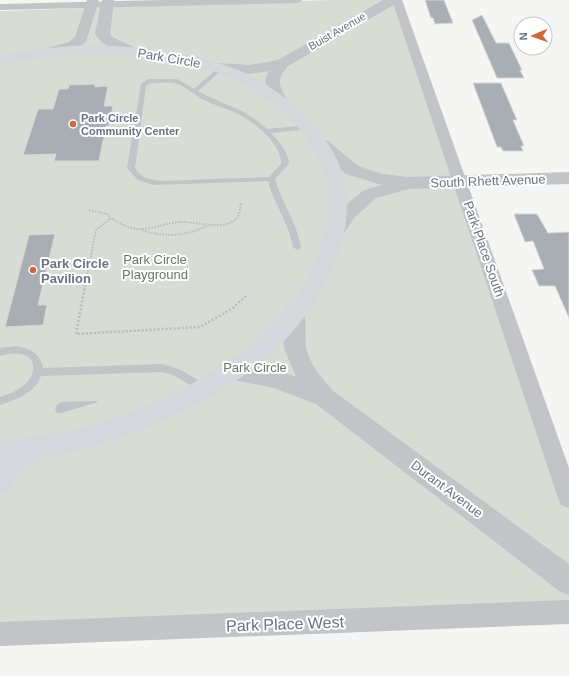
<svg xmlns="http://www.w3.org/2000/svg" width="569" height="676" font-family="Arial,sans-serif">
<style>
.green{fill:#d7dcd4}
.water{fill:#bcc3c9}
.building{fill:#a8aeb4;stroke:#d7d7d5}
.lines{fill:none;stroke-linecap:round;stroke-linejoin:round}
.path-far1{stroke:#b9bbbe;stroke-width:2;stroke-dasharray:1.5 1.5;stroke-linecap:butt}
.path{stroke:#b9bbbe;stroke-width:2.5;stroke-dasharray:2 2;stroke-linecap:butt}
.service{fill:#c2c4c7;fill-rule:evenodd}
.minor{fill:#c2c4c7;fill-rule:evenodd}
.tertiary{fill:#c2c4c7;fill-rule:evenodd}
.secondary{fill:#d5d8dc;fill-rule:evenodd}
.poi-dot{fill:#cc6a3c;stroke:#fff;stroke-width:1.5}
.labels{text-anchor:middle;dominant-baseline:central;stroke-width:4;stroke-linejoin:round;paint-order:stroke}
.far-street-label{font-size:11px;fill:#687380;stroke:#fff}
.far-poi-label{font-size:11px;font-weight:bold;fill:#687380;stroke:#fff;text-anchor:start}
.street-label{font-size:13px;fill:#687380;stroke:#fff}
.park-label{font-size:13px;fill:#687866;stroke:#fff}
.poi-label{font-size:13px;font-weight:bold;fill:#687380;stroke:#fff;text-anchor:start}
.near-street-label{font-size:16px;fill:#687380;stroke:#fff}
</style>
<rect width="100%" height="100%" fill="#f5f6f3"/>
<path class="green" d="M333,0H397L569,499V612L0,635V11Z"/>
<path class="water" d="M96,401L98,402L61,413H57L55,411L57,405L61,402Z"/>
<path class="building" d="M425,0H444L453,23L435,24L433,18H431Z
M482,15L496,43H509L522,70H520L524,78H497L472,20Z
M473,83H501L517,120H513L524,146H521L523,151H503L501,147H497Z
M95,84V87L108,86L104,106H113L109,125L106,126L99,161H54L56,154L23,155L38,109H53L59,89H68L69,85Z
M514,214H537L548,233L569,232V318L555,286H539L532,270L544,269L533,241L525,242Z
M55,234L38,305H47L43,325L5,327L29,235Z"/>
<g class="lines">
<path class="path-far1" d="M89,210L107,214L111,218
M142,230C164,238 186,236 207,226
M89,266L96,230L111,218C119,223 127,228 137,229C151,230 165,223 180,222C196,221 220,231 235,220C240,216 240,209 241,203"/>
<path class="path" d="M89,265L76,334L200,327L233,308L247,295"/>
<path class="service" d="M218,68L223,69L198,91C212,99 227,104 242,111C251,116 259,122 267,129L310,125L313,127L310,129L271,133C279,142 288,151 289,164L275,179C282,203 297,223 301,247L300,249L297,250L293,247C289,223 274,204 268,181L153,185L138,180L127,168L141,84L148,79H177L194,89ZM150,83C157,83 167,82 174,83C183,84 196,96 204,100C214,105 225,108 236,113C253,121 282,143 281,164L269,177L162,181C150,180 141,178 135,168L146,86Z
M16,346C30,349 40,353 43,368L163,364L181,370L206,385L208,388L206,391L203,392L200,391L175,376L163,372L41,376C34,394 17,399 0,405V397C9,394 18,391 25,384C34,377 38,361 25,355C17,352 8,354 0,356V348Z"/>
<path class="minor" d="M161,0H303L298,3L0,10V4Z
M392,0H402L569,468V508L561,505L558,498Z
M569,600V624L0,646V622Z"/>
<path class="tertiary" d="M87,0H99L86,42L79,48L49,56L44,55L42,52L44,49L69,42L75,37Z
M102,0H114L110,35C118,42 131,43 137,51L135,54C123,57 100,45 95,33Z
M383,0H398L397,3L288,66C277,79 278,83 286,98L284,101L278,103L272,101C266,91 262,82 269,71C249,75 229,75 210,70L208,67L210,64L215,63L249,65L278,60Z
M322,140L328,141L358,166L383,174L407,177L569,172V184L409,189L376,198L355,217L344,233L337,234L330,233L327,228L341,209L364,190L382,185L346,174L316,149L314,145L316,141Z
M294,307L302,309C308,321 304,334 306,347C309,364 322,378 332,390L569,564V595L559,591L316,404L274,388L224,378L221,371L224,364C241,359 278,370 296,377L284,348L283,315L286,309Z"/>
<path class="secondary" d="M83,45C129,46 174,49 218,63C252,73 284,93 308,119C320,132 330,144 337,160C365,223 328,293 285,340C236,391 165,423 99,445C87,449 75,451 63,454C58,455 51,455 46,457C37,460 26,467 19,475C12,485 12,490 0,495V441C32,437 65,433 96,424C173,402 279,344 313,268C316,261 318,254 320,248C324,238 327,229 328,219C333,183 321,153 297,126C224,44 100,47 0,64V56L40,49Z"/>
</g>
<g class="poi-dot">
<circle cx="73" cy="124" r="4"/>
<circle cx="33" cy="270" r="4"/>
</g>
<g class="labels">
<g class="far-street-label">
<text transform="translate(337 31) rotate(-30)">Buist Avenue</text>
</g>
<g class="far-poi-label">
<text x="81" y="118">Park Circle<tspan x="81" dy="13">Community Center</tspan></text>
</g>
<g class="street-label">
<text transform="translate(169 58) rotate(10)">Park Circle</text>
<text transform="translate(488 181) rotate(-2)">South Rhett Avenue</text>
<text transform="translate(484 249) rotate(71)">Park Place South</text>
<text transform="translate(447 489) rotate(37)">Durant Avenue</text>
</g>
<g class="park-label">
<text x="155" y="259">Park Circle<tspan x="155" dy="15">Playground</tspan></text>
<text x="255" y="367">Park Circle</text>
</g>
<g class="poi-label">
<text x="41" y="263">Park Circle<tspan x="41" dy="15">Pavilion</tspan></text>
</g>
<g class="near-street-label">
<text transform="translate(285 624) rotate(-2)">Park Place West</text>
</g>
</g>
<g transform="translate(533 36) rotate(268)"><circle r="19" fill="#ffffff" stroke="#c3c7cc"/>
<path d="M0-3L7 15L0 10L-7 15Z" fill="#cc6a3c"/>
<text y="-6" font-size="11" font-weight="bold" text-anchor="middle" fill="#687380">N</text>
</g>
</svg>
